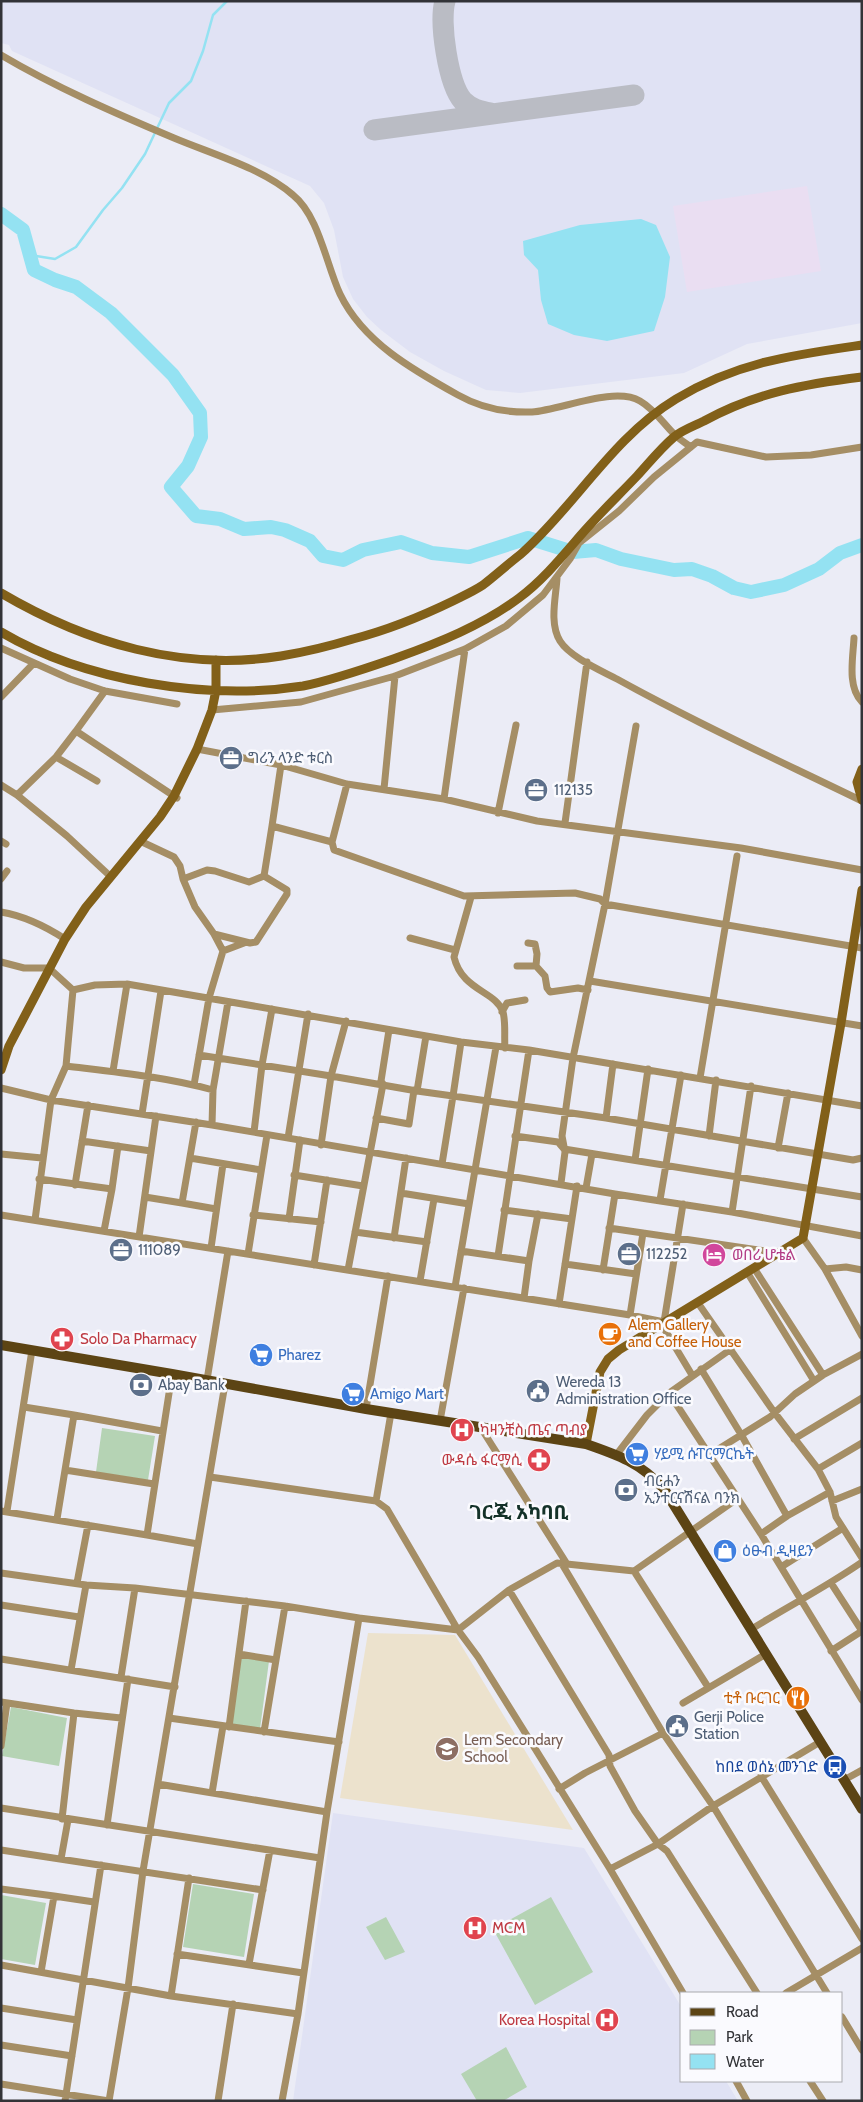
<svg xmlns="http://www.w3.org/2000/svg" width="863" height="2102" font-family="Cabin,'Noto Sans Ethiopic',sans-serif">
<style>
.built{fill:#e0e2f4}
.industrial{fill:#eadef2}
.education{fill:#ece2cd}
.green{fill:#b5d3b4}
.water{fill:#94e2f2}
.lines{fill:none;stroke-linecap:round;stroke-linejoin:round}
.stream{stroke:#94e2f2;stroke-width:2.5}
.river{stroke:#94e2f2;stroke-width:14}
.taxiway{stroke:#babcc4;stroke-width:21}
.street{stroke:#a58e65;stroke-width:7}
.secondary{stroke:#826019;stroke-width:9}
.primary{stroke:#5c4414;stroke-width:10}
.labels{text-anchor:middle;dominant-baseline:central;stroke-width:5;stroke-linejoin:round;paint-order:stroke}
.service-label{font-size:15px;fill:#4e5e75;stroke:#fafafe;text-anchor:start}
.hotel-label{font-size:15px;fill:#b23c85;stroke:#fafafe;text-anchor:start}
.food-label{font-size:15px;fill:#c56008;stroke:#fafafe;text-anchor:start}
.health-label{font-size:15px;fill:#be3a42;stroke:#fafafe;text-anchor:start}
.shop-label{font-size:15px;fill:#366cbe;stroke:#fafafe;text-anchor:start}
.education-label{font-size:15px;fill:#785e54;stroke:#fafafe;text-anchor:start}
.transit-label{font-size:15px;fill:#164399;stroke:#fafafe;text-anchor:end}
.district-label{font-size:20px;font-weight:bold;fill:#143229;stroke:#fafafe}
</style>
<rect width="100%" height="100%" fill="#ebecf6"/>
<path class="built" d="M1,1H862V323L747,344L684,373L520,393L486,390L444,371L410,352L381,330L367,317L353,299L343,277L334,230L324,203L310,186L12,51L9,45L1,43Z
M333,1813L584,1848L682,2008V2081H726L738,2101H293Z"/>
<path class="industrial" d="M807,186L821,271L687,292L673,206Z"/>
<path class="education" d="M368,1633L455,1635L573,1830L340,1798Z"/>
<path class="green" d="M102,1428L155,1436L148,1480L96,1472Z
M239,1657L269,1661L260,1729L229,1724Z
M11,1707L67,1718L59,1766L2,1756Z
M193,1884L254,1894L244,1957L183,1947Z
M1,1895L46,1903L35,1965L1,1959Z
M551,1897L593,1972L535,2005L493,1929Z
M386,1917L405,1952L385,1960L366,1927Z
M506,2047L527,2087L503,2101H477L461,2074Z"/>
<path class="water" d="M641,219L656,225L670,257L665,297L654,331L607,341L574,335L548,324L541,300L538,270L524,255L523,241L580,225Z"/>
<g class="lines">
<path class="stream" d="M30,255L55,259L76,247L103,210L122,188L145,154L169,103L191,81L203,51L213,15L227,1"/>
<path class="river" d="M1,214L23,230L34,270L55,280L76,287L111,313L173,375L200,413L201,437L188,466L171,487L196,516L220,519L244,529L271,527L285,530L310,541L323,556L343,560L363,550L401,542L432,553L469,557L528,538L573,552L596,550L621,559L674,570L692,569L712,576L734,588L751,592L784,585L819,569L840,553L862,545"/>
<path class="taxiway" d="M445,1C439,22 448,84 463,101C471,109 480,111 491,113
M374,130L634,95"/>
<path class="street" d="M1,55C55,87 117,114 174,138C212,154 262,168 293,195C319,216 326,264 340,294C363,342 413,370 458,395C481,408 506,413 532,412C561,410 614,386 640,401C654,409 663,423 674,434C679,439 685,443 691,447
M557,578C556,597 549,623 560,641C570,657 600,670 617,679C696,723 780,761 862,801
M854,638C853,658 847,687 862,702
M1,648L70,679L105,691L177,704
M105,691L76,731L177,798
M1,697L34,663
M212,710L301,702L395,676L465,649L506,626L543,595L570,559L579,543L619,511L654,477L697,442L766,457L811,455L862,447
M76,731L56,757L17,795L67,836L110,876
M197,749L281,765L347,784L444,799L537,821L741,848L862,870
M56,757L97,781
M281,765L272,826L332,842
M347,784L332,842L334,850L464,896L575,893L600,899L605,904L862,948
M1,785L17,795
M384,789L395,676
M444,799L465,649
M498,813L516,725
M565,823L587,662
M1,841L6,844
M140,841L174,857L180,866L183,879L195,907L214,934L250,943L256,942L287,894V890L264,876L272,826
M1,879L7,871
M183,879L207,870L215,871L249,882L264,876
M471,897L454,957C462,991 496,991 503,1012C506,1023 504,1037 505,1048
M1,912C25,916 45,926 65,939
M410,938L455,950
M528,943L535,944L537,954L536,966
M223,951L244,943
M1,962L24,968H49L73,990
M517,966H536L545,976L547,988L550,992L578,988L588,990
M590,981L862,1026
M73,990L95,985L127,984L461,1042L529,1050L862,1106
M502,1012L507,1003L525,1000
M346,1021L331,1076L417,1091L426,1036
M461,1042L453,1096L606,1118L853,1160L862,1158
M199,1055L331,1076L321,1145
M66,1066L73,990
M113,1071L127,984
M700,1078L737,856
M194,1085L209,998L223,951L214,934
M1,1088L51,1100L212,1125L615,1194L732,1212L862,1236
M417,1091L453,1096L442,1164
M142,1114L161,991
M376,1118L409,1124L414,1090
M606,1118L613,1064
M212,1125L213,1090L228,1002
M254,1132L262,1065L272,1009
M515,1136L558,1142L564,1149L862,1197
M709,1136L716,1080
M288,1138L308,1014
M82,1141L151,1151
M778,1148L788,1093
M1,1154L42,1158
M190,1158L261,1170
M635,1160L648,1069
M294,1175L363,1186
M39,1179L112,1189L104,1231
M561,1183L565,1152L562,1136L573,1058L605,904L636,726
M75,1185L88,1105
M586,1188L592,1154
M112,1189L118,1146
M401,1193L469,1204
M145,1197L182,1203L196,1122
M660,1200L681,1075
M182,1203L216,1209
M504,1210L572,1219
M732,1212L751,1086
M1,1215L630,1315L664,1322L683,1204
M253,1215L321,1222
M289,1219L300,1140
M35,1220L51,1100L66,1066C115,1072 166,1077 213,1090
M609,1228L779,1253
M355,1232L427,1242
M139,1237L156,1116
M394,1238L406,1158
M803,1238L825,1269L862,1336
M211,1248L223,1164
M461,1251L529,1261
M248,1254L267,1135
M498,1256L529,1050
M565,1264L636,1274
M314,1265L327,1180
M754,1268L823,1375
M825,1269L846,1267L862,1270
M348,1270L383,1084L381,1081L389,1030
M603,1270L615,1194
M747,1272L814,1381
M420,1281L434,1199
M455,1287L496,1047
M524,1298L529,1261L538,1214
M698,1303L774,1412L818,1469L830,1492L836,1517L862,1558
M559,1304L577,1186
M630,1315L643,1233
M662,1325L692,1375
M701,1369L742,1436L787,1516
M172,1374L147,1535L198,1544
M207,1380L228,1251
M669,1393L761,1534L862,1700
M24,1407L74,1415L57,1519
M366,1409L388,1276
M391,1413L376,1501L387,1509L458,1630L478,1657L610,1869L683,1993
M74,1415L162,1431
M440,1421L464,1288
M481,1428L567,1564
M794,1439L862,1398
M617,1454L647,1415L669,1393L731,1349
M709,1455L770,1417L795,1394L823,1375L862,1354
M818,1469L862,1443
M65,1470L154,1484
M210,1477L376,1501
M832,1501L862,1489
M1,1511L147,1535
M7,1511L32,1350
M761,1534L787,1516L830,1492
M562,1564L663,1733L713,1806L827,1993
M781,1567L843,1528
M634,1571L708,1687
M1,1573L86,1585L135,1588
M77,1583L88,1525
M831,1583L862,1631
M509,1590L609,1755L610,1766L635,1811L658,1844L667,1851L757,1993
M1,1605L79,1617
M359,1618L458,1630L509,1590L557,1563L634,1571L737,1499
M750,1630C787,1607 826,1587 862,1562
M831,1651L862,1631
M239,1654L276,1660
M1,1659L175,1687
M71,1670L86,1585
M121,1677L135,1588L285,1606L359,1618L327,1812
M1,1702L74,1713L121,1718
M683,1703L766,1654
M169,1718L339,1742
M229,1727L246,1601
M264,1732L285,1606
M1,1746L7,1703
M761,1776L862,1939
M844,1780L862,1770
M158,1784L327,1812L298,2014L282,2101
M559,1789L585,1773L663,1733
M212,1793L223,1726
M1,1808L320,1858
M62,1819L74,1713
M107,1825L128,1679
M1,1850L263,1890
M61,1859L68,1820
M610,1869L658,1844L713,1806L820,1742
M1,1889L54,1896L41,1972
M54,1896L94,1902
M177,1954L303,1973
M249,1964L270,1850
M1,1965L171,1996L298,2014
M786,1993L862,1948
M171,1996L189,1878
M1,2008L77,2020
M842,2017L862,2050
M1,2045L72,2056
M736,2081L747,2101
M810,2081L823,2101
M1,2084L109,2101
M65,2101L101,1865
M109,2101L128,1988L143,1871L225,1384
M218,2101L233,2004"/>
<path class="secondary" d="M1,593C86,643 183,672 281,656C305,652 330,646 353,639C388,630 420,617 453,601C463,596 474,591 483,585C496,575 508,564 521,554C575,506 613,437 676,399C737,362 793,355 862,345
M1,632C84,681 208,701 303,686C333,680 367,668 396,658C438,643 483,625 519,598C542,581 561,558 580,536C598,515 618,496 637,476C649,463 660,449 674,437C682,430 694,426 704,421C755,393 804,384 862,377
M862,769L857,782L862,800
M1,1070L9,1046L65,939L86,907L160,817L174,796L197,749L212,710L216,690V660
M586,1444L600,1372L608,1359L619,1350L803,1238L841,1023L862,890"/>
<path class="primary" d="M1,1345L172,1374L366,1409L586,1444C618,1455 641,1463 664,1489L862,1809"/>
</g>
<defs>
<g id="office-disc" transform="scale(1.25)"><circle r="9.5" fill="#5c6f8a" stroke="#fafafe"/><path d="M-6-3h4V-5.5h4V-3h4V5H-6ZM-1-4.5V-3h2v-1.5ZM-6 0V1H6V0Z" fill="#fff"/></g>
<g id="hotel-disc" transform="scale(1.25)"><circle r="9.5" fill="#d1479c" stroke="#fafafe"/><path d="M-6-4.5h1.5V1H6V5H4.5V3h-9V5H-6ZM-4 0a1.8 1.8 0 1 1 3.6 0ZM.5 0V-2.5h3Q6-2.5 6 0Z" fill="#fff"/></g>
<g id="cafe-disc" transform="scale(1.25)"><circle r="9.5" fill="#e8710a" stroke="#fafafe"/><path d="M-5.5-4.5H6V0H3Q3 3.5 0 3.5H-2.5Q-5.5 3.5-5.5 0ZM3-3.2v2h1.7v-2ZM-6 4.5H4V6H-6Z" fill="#fff"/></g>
<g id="pharmacy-disc" transform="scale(1.25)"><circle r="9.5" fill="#e0444e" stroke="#fafafe"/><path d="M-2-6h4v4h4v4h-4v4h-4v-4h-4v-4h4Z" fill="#fff"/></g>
<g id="supermarket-disc" transform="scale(1.25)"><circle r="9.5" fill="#3f7fe0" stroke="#fafafe"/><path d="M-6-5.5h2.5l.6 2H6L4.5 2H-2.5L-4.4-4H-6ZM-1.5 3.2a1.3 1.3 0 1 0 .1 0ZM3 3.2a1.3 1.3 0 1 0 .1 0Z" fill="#fff"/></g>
<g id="bank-disc" transform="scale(1.25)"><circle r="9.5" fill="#5c6f8a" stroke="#fafafe"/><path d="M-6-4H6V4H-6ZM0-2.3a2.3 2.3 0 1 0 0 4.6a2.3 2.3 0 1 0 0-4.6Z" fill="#fff"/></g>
<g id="civic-disc" transform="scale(1.25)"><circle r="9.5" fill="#5c6f8a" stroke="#fafafe"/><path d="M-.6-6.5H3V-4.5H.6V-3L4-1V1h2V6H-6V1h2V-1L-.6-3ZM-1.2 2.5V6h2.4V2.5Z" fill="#fff"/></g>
<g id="hospital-disc" transform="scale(1.25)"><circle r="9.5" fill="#e0444e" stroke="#fafafe"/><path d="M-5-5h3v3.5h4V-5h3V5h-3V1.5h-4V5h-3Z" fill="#fff"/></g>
<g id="shop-disc" transform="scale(1.25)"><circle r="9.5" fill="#3f7fe0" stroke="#fafafe"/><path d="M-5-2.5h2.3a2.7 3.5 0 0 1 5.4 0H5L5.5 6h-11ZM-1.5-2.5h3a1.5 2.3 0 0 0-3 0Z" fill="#fff"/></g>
<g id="restaurant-disc" transform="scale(1.25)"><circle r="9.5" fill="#e8710a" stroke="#fafafe"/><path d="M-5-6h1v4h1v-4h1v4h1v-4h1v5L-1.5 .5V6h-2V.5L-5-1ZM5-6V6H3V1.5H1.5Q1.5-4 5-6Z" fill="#fff"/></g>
<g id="school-disc" transform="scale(1.25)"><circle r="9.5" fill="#8d6e63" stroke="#fafafe"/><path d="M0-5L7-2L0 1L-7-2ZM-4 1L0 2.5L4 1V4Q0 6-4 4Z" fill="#fff"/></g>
<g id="bus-disc" transform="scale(1.25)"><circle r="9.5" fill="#1a4fb4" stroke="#fafafe"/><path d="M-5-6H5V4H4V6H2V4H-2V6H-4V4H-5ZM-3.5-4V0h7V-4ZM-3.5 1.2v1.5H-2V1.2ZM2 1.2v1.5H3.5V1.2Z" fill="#fff"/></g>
</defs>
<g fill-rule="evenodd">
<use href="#office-disc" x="231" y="758"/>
<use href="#office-disc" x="536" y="790"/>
<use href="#office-disc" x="121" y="1250"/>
<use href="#office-disc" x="629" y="1254"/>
<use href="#hotel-disc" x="714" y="1255"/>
<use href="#cafe-disc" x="610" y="1334"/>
<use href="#pharmacy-disc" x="62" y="1339"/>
<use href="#supermarket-disc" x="261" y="1355"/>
<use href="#bank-disc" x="141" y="1385"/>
<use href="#civic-disc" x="538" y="1391"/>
<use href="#supermarket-disc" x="353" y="1394"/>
<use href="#hospital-disc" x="462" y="1430"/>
<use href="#supermarket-disc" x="637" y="1454"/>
<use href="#pharmacy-disc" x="539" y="1460"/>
<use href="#bank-disc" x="626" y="1490"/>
<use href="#shop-disc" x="725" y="1551"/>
<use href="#restaurant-disc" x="798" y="1698"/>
<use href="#civic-disc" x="677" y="1726"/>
<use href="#school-disc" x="447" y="1749"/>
<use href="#bus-disc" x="835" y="1767"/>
<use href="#hospital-disc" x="475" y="1928"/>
<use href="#hospital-disc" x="607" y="2020"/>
</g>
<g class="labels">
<g class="service-label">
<text x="248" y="758">ግሪን ላንድ ቱርስ</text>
<text x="554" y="790">112135</text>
<text x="138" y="1250">111089</text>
<text x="646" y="1254">112252</text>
<text x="556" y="1382">Wereda 13<tspan x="556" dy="17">Administration Office</tspan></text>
<text x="158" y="1385">Abay Bank</text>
<text x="644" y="1481">ብርሐን<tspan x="644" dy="17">ኢንተርናሽናል ባንክ</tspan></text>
<text x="694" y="1717">Gerji Police<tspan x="694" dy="17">Station</tspan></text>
</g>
<g class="hotel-label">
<text x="732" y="1255">ወበሪ ሆቴል</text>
</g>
<g class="food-label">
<text x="628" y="1325">Alem Gallery<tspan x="628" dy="17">and Coffee House</tspan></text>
<text x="780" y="1698" text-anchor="end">ቲቶ ቡርገር</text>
</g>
<g class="health-label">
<text x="80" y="1339">Solo Da Pharmacy</text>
<text x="480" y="1430">ካዛንቺስ ጤና ጣብያ</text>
<text x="522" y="1460" text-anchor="end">ውዳሴ ፋርማሲ</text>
<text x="492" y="1928">MCM</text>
<text x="590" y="2020" text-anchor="end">Korea Hospital</text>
</g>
<g class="shop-label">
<text x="278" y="1355">Pharez</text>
<text x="370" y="1394">Amigo Mart</text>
<text x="654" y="1454">ሃይሚ ሱፐርማርኬት</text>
<text x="742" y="1551">ዕፁብ ዲዛይን</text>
</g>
<g class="education-label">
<text x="464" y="1740">Lem Secondary<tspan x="464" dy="17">School</tspan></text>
</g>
<g class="transit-label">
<text x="818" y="1767">ከበደ ወሰኔ መንገድ</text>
</g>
<g class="district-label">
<text x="519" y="1512">ገርጂ አካባቢ</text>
</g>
</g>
<rect width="863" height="2102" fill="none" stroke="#323337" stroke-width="5"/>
<rect x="680" y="1992" width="162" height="90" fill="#fafafe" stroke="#aaaaae"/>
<rect x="690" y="2008" width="25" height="8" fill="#5c4414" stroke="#aaaaae"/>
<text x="726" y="2017" font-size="15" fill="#323337">Road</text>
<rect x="690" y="2030" width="25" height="15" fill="#b5d3b4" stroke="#aaaaae"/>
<text x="726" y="2042" font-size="15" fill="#323337">Park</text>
<rect x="690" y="2054" width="25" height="15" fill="#94e2f2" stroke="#aaaaae"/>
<text x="726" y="2067" font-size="15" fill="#323337">Water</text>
</svg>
